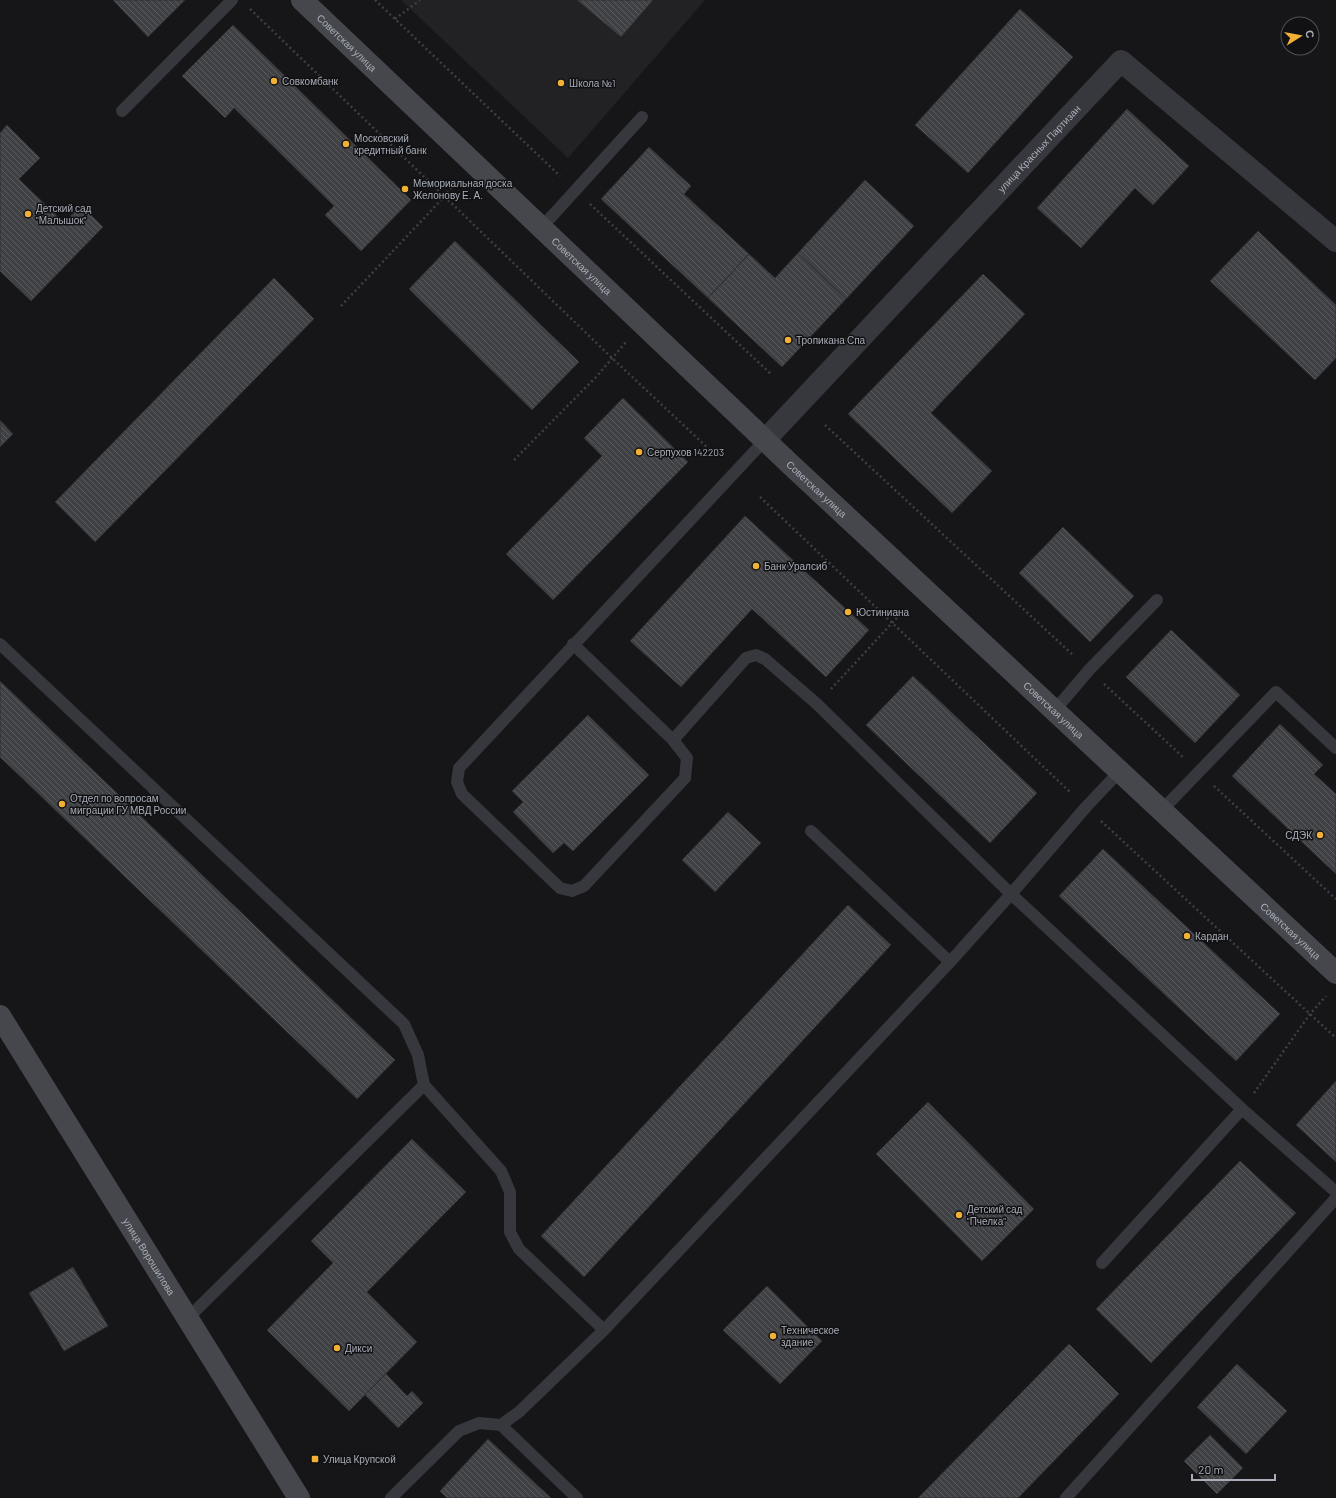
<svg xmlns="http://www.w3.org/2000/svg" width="1336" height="1498" font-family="Barlow,sans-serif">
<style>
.built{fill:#222225}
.building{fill:url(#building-back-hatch);stroke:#303034}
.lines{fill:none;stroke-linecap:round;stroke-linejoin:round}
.path{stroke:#3d3f44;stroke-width:2.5;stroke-dasharray:2 3;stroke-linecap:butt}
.lane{stroke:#37383d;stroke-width:12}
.street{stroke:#37383d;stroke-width:22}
.secondary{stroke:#45474d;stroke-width:22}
.poi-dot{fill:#f2b134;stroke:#111113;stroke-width:1.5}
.labels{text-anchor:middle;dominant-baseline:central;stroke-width:3;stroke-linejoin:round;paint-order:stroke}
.street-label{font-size:10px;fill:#a8adb8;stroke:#111113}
.poi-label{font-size:10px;fill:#a8adb8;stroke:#111113;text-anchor:start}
</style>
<defs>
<pattern id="building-back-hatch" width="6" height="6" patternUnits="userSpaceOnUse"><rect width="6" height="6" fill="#404145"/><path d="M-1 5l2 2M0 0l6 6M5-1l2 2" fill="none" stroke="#595a5e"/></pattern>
</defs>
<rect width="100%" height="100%" fill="#161618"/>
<path class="built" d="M401,0H705L568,158Z"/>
<path class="building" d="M113,0H185L148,37Z
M577,0H653L621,37Z
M1020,9L1073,57L968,173L915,125Z
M233,25L411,200L361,251L325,215L334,206L234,108L225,118L182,76Z
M1127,109L1189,166L1153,205L1135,188L1081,248L1037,208Z
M7,125L40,158L19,179L64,223L81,205L103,227L31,301L0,271V133Z
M649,147L691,186L684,194L749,254L708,298L601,199Z
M865,180L914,226L846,299L798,253Z
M1258,231L1336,305V358L1315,380L1210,281Z
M455,241L579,362L532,410L409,289Z
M798,253L846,299L782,367L708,298L749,254L775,278Z
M983,274L1025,314L931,413L992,471L952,513L848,414Z
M274,278L314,319L95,542L55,502Z
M623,398L688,462L553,600L506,554L602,456L584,438Z
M0,420L13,434L0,447Z
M745,516L869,630L826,677L752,609L681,687L630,641Z
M1063,527L1134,596L1090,642L1019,573Z
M1171,630L1240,695L1195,743L1126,677Z
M913,676L1037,793L990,843L866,725Z
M0,681L395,1060L357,1099L0,757Z
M588,715L649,775L573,851L564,843L553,853L513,812L523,802L512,791Z
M1280,724L1323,765L1314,774L1336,794V874L1232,776Z
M728,812L761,843L715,892L682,860Z
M1103,849L1280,1014L1236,1061L1059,896Z
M848,905L891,945L584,1277L541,1236Z
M1336,1081V1162L1296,1125Z
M928,1102L1034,1209L982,1261L876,1154Z
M412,1139L466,1192L367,1292L417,1342L349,1411L267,1330L333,1263L311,1241Z
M1240,1161L1296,1213L1151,1363L1096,1309Z
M73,1267L108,1326L64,1351L29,1293Z
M767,1286L822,1341L780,1384L723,1330Z
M1069,1344L1119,1394L1018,1498H918Z
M1237,1364L1287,1411L1246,1454L1197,1407Z
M386,1374L407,1396L412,1391L423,1403L398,1428L365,1395Z
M1210,1435L1243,1468L1217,1494L1184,1461Z
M488,1439L551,1498H447L440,1491Z"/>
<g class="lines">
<path class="path" d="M375,0L560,176
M250,9L612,358L710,450
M395,19L420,0
M590,204L772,375
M341,306L444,197L455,182
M825,425L1074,656
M514,460L597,376L626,342
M760,497L1071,793
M1104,684L1184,758
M831,689L906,608
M1214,786L1336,899
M1101,821L1336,1038
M1254,1093L1310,1014L1326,996"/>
<path class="lane" d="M122,111L232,0
M542,227L642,117
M0,644L404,1024L418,1055L424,1085L501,1171L510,1192V1232L519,1249L604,1330
M573,644L673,740L746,658L756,655L765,659L817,704L1011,894L1086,807L1120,771
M1055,710L1089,670L1157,600
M673,740L687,758L685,778L584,886L572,891L560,888L462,794L457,782L459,768L765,440
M1162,810L1276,692L1336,748
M811,831L950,962
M1102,1263L1242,1109
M187,1319L424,1085
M501,1425L519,1412L604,1330L950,962L1011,894L1242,1109L1336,1192
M391,1498L459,1431L479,1423L501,1425L577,1498
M1066,1498L1336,1198"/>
<path class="street" id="s1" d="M765,440L1121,61L1336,241"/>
<g class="secondary">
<path id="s2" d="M302,0L790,464L1336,973"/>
<path id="s3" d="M0,1016L299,1498"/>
</g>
</g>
<g class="poi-dot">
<circle cx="274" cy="81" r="4"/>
<circle cx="561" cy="83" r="4"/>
<circle cx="346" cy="144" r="4"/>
<circle cx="405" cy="189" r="4"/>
<circle cx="28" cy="214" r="4"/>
<circle cx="788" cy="340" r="4"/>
<circle cx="639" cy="452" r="4"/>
<circle cx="756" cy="566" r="4"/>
<circle cx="848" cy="612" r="4"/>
<circle cx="62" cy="804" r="4"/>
<circle cx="1320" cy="835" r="4"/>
<circle cx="1187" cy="936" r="4"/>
<circle cx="959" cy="1215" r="4"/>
<circle cx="773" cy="1336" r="4"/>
<circle cx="337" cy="1348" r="4"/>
<rect x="311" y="1455" width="8" height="8" rx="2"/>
</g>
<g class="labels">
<g class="street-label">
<text stroke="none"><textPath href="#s2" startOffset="62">Советская улица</textPath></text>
<text stroke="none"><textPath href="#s1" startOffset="400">улица Красных Партизан</textPath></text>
<text stroke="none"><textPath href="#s2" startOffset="386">Советская улица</textPath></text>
<text stroke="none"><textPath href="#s2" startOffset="710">Советская улица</textPath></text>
<text stroke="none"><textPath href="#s2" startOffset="1034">Советская улица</textPath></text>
<text stroke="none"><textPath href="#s2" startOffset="1358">Советская улица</textPath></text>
<text stroke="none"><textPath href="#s3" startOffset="283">улица Ворошилова</textPath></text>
</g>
<g class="poi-label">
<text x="282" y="81">Совкомбанк</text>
<text x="569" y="83">Школа №1</text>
<text x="354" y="138">Московский<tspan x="354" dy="12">кредитный банк</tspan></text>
<text x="413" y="183">Мемориальная доска<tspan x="413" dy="12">Желонову Е. А.</tspan></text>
<text x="36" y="208">Детский сад<tspan x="36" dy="12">"Малышок"</tspan></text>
<text x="796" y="340">Тропикана Спа</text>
<text x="647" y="452">Серпухов 142203</text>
<text x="764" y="566">Банк Уралсиб</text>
<text x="856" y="612">Юстиниана</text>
<text x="70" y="798">Отдел по вопросам<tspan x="70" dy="12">миграции ГУ МВД России</tspan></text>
<text x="1312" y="835" text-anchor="end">СДЭК</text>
<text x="1195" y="936">Кардан</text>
<text x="967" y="1209">Детский сад<tspan x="967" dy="12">"Пчелка"</tspan></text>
<text x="781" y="1330">Техническое<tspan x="781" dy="12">здание</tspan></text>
<text x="345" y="1348">Дикси</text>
<text x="323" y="1459">Улица Крупской</text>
</g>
</g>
<g transform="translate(1300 36) rotate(79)"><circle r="19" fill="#111113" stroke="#4d4f55"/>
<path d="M0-3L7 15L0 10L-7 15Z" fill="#f2b134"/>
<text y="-6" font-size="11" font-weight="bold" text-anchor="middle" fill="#a8adb8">С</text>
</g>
<path d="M1192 1474v6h83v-6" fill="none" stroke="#a8adb8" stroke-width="2"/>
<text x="1198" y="1474" font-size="12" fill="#a8adb8" stroke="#111113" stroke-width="3" paint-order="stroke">20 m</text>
</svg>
